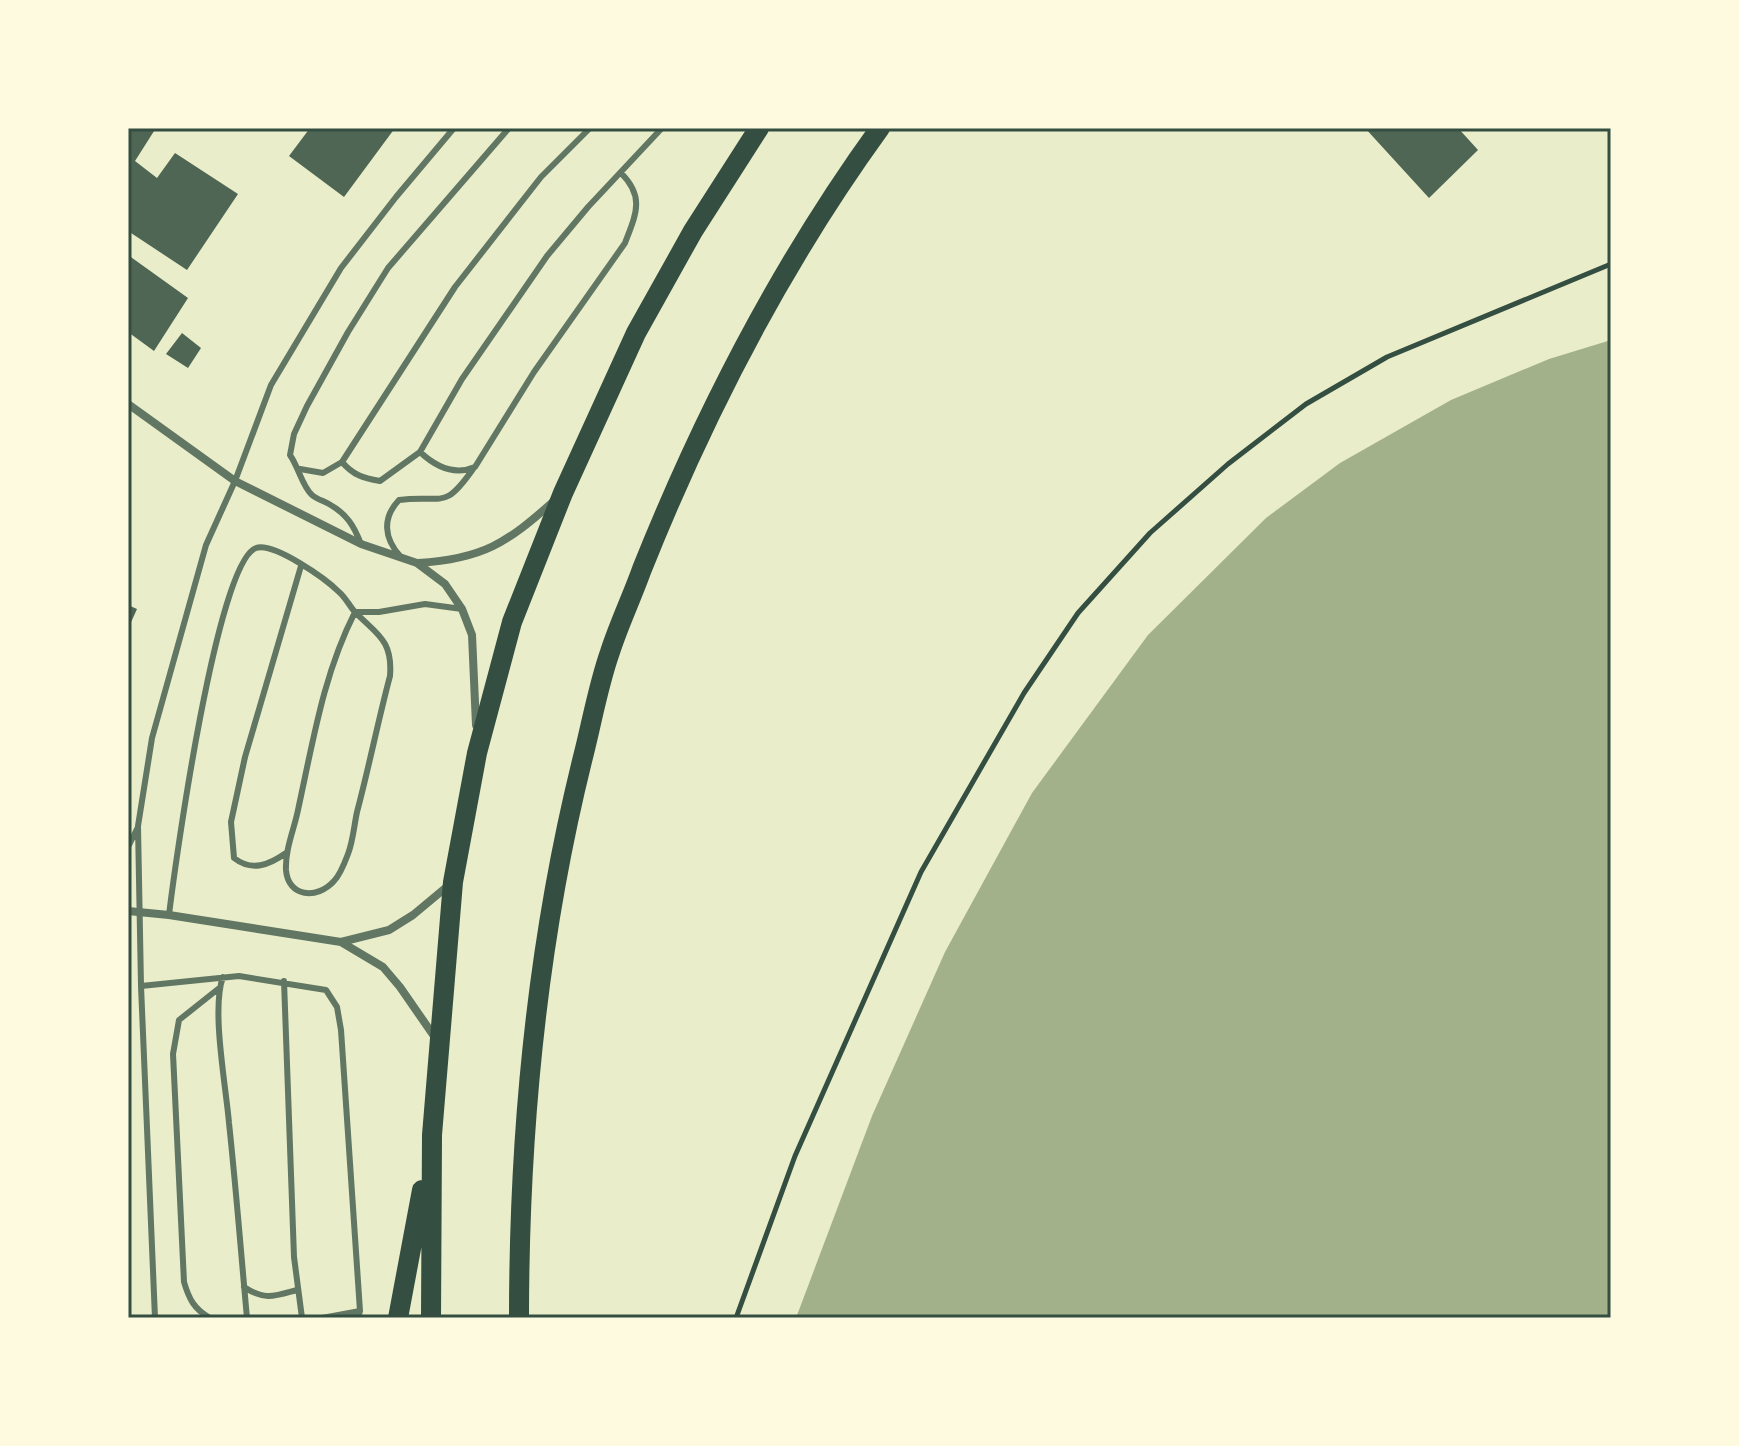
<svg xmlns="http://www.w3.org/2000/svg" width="1739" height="1446" font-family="Figtree,sans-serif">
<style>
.water{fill:#a3b18a}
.building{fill:#4f6655}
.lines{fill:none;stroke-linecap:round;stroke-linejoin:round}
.path{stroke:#344e41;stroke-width:5}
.service{stroke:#617663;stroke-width:6}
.minor{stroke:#617663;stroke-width:8}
.primary{stroke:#344e41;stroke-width:20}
.neatline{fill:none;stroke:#344e41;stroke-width:3}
</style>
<rect width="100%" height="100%" fill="#e9edc9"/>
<path class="water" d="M1611,340V1318H796L872,1116L945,952L1032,793L1148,635L1266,518L1340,463L1451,400L1549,359Z"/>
<path class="building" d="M128,128H156L135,161L157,178L175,153L238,194L187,270L128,231Z
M310,128H395L344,197L289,156Z
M1365,128H1458L1478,150L1429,198Z
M128,255L188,298L154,351L128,332Z
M182,333L201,348L188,368L166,354Z
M128,605L137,609L128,629Z"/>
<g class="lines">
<path class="path" d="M736,1318L795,1156L921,872L1024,693L1078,613L1150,533L1228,464L1306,404L1387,357L1611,264"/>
<path class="service" d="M420,452C436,467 454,476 475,467L534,372L625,243C636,214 645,197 621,173
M342,462C353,475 363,478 380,481L420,452L462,379L547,256L588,207L662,128
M300,469L323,473L342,462L455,287L541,177L590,128
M361,544C354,526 347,514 329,504C324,501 316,499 312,495C302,486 299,468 290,455L294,434L307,406L348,332L388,268L509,128
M400,556C384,538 382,518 399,500C443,494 443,512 473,469
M128,847L137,829
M286,853C269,865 252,872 234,858L231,822L245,757L301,566
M169,915C175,865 217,561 256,548C274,542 326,579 339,592C345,597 349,605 354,611C376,634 393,639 390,676C378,721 369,767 357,812C354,826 353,841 348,854C345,862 340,875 334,881C317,900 288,897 286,870C285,849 294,830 298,810C313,742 323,675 355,612H379L425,604L462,609
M223,977C211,1009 226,1086 229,1123C236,1188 241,1253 247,1318
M284,981L294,1257L302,1318
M141,986L239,976L326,990L337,1007L341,1030L360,1311L358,1318
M244,1287C265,1301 275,1296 297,1290
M155,1318L141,986L138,826L152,738L206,545L235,481L271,385L341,268L396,197L454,128
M210,1318C194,1309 189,1299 184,1282L173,1054L179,1020L218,989
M322,1318L360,1311"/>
<path class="minor" d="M128,404L235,481L361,544L417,563L445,584L462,609L472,635L476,725
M418,563C483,559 507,543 554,501
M128,911L169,915L341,942L383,967L400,987L436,1039
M341,942L389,930L413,915L449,885"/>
<path class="primary" d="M398,1318L422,1190
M431,1318L432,1135L453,882L477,753L512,622L563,493L636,333L693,231L759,128
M519,1318C519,1129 537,941 583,757C592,722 598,686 610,652C619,624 632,597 642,569C704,414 782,263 880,128"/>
</g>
<rect width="1739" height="1446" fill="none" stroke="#fefae0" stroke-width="260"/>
<rect x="130" y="130" width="1479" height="1186" class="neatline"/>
</svg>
